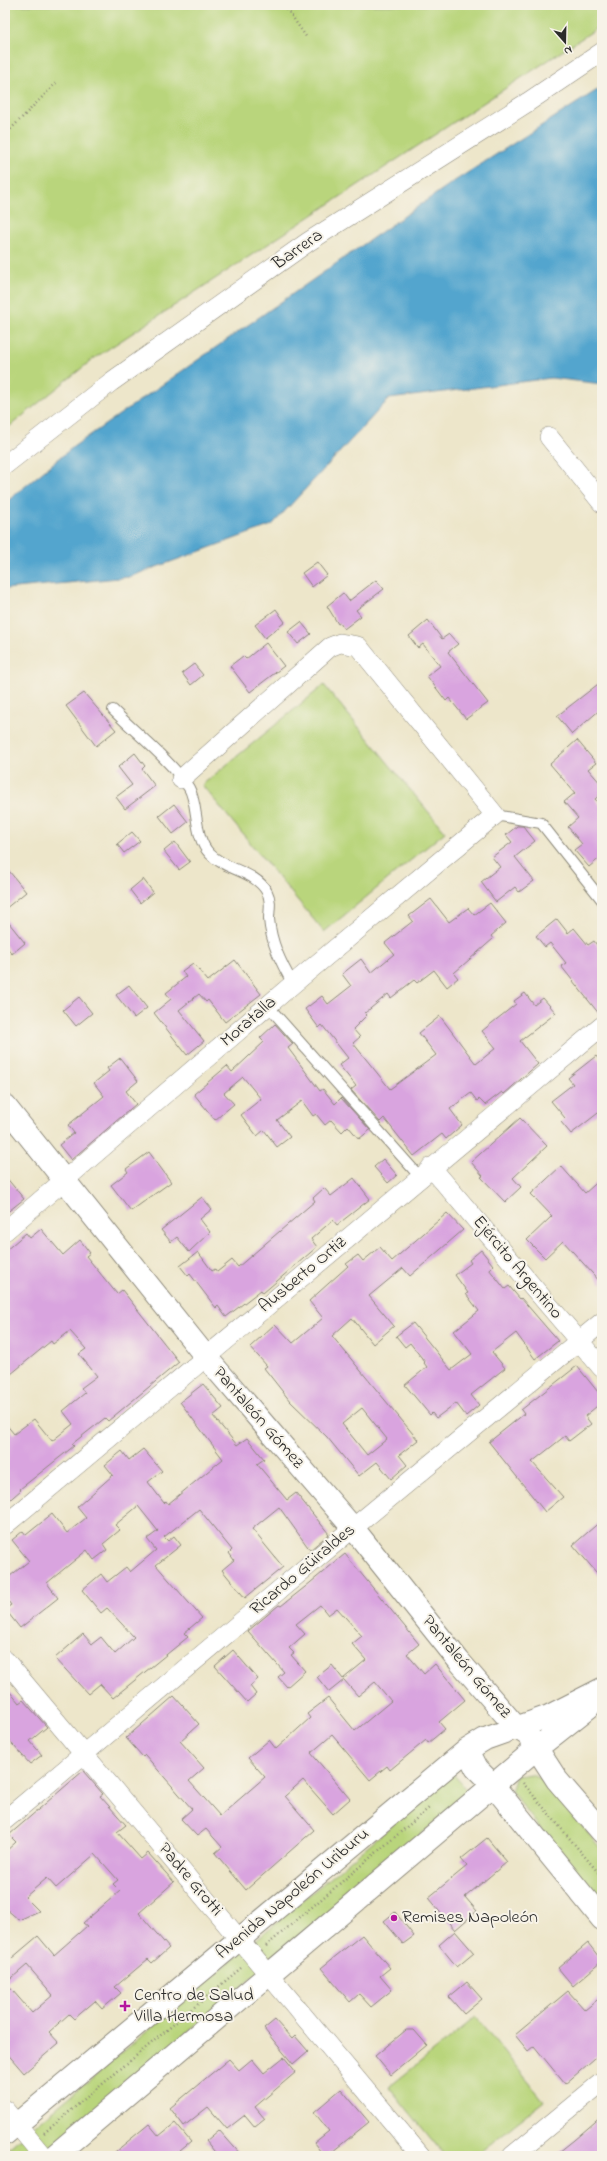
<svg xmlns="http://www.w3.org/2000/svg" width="607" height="2161" font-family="'Indie Flower',sans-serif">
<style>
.green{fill:#b9d57c;stroke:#728054}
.water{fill:#52a5ce;stroke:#3e687c}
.building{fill:#d9a4df;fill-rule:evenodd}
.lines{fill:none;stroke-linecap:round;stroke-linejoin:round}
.service-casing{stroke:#8c887a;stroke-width:12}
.minor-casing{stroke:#8c887a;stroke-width:20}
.secondary-casing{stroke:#8c887a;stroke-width:24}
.path{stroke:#8c887a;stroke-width:2.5;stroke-dasharray:1 3;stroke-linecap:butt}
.service{stroke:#fff;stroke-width:10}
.minor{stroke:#fff;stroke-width:19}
.secondary{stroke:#fff;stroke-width:22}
.poi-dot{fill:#b5179e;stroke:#f7f3e8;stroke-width:1.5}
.labels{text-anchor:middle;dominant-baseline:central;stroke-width:4;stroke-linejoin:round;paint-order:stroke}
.street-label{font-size:18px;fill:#2b2b2b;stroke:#f7f3e8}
.poi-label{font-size:18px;fill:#2b2b2b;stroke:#f7f3e8;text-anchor:start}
</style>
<rect width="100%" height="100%" fill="#f7f3e8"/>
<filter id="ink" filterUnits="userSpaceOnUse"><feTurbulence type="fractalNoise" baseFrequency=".025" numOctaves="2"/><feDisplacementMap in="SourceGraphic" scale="8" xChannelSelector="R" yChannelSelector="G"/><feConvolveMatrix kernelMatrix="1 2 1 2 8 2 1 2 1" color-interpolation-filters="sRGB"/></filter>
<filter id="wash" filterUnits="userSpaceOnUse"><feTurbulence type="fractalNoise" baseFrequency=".012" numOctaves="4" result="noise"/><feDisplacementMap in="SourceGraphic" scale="16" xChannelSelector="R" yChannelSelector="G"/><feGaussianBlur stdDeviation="0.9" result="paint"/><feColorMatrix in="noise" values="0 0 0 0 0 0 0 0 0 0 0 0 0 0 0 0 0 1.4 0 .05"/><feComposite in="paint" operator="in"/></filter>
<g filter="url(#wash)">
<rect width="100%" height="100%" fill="#ede6ca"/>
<path class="green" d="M5,5H602V25L93,359L5,430Z
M324,685L445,832L324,932L202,785Z
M453,1774L470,1793L41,2156H5V2151Z
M532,1774L544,1781L602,1850V1908L511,1791L516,1776Z
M476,2017L544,2101L475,2156H445L389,2087Z"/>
<path class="water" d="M602,87V384L551,378L389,399L272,525L129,577L5,589V503L73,447L453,182Z"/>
<g id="blocks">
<path class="building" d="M317,562L327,575L312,587L302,573Z
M376,580L384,589L356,610L361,616L344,629L340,623L338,624L327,606L343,593L349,601Z
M276,609L285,622L265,638L255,625Z
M428,620L442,639L449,634L458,644L448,652L488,703L466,719L449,698L446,701L427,676L440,666L423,644L418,648L409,636Z
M301,622L311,634L298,644L288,632Z
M266,643L284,666L250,692L230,666L243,656L246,659Z
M194,664L203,675L191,685L182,673Z
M602,681V708L572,734L557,716Z
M84,693L116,730L96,746L66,706Z
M577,740L596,763L588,769L602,785V793L595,799L602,807V856L589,867L574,850L582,844L568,827L578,818L564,802L575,793L550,764Z
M135,753L145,766L142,769L155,786L125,809L116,797L132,785L118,767Z
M174,804L188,822L173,834L159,816Z
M517,826H523L535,841L515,857L534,881L519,892L515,887L496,902L481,882L500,867L492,857L512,842L506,835Z
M132,832L140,841L124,853L117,844Z
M175,842L190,862L179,870L164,851Z
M5,866L26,892L5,909Z
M143,879L153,892L140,903L130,890Z
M431,899L449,922L468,908L474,915L490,903L506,923L491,936L493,939L454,973L458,978L447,987L434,970L417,983L414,980L391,998L388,994L365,1013L367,1015L353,1029L360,1037L353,1043L390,1089L436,1055L419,1033L440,1016L476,1064L496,1048L482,1031L516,1004L514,1001L525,993L534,1005L543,998L556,1013L520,1041L538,1064L504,1094L502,1092L485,1105L479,1099L477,1101L471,1093L450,1109L462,1125L446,1139L442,1134L414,1156L384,1118L380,1122L351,1090L356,1086L339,1065L348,1058L322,1025L319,1028L305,1009L322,996L328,1004L351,986L342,974L361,959L371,973L394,954L385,943L413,921L409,916Z
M5,918L25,943L12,954L5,945Z
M557,919L568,933L574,928L588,945L594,941L602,952V1015H600L561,966L566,963L550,943L545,947L536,936Z
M235,960L261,994L225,1022L208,1000L206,1002L199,994L179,1010L204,1041L187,1055L154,1013L171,999L166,993L186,977L182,971L193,963L208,981Z
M129,985L147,1008L134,1018L116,995Z
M79,997L92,1013L76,1026L63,1010Z
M275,1024L293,1044L288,1048L320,1091L323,1089L335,1104L341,1098L370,1130L359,1139L348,1126L342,1132L331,1120L325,1125L316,1114L313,1116L302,1101L277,1120L290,1137L277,1147L264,1130L257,1136L241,1115L261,1099L243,1077L224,1093L234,1104L215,1120L194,1094L227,1066L232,1072L264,1042L260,1038Z
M596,1056L602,1063V1110L571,1134L561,1122L565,1118L551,1101L573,1084L568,1078Z
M120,1058L138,1081L126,1091L136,1104L71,1160L59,1145L74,1133L68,1125L104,1096L94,1083L109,1071L107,1068Z
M520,1118L547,1146L513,1178L521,1187L505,1202L481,1177L483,1176L471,1162Z
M149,1152L171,1182L131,1211L111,1185L128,1172L126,1169Z
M383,1159L397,1175L388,1183L374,1167Z
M561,1166L585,1193L602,1178V1284L563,1241L545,1258L527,1240L552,1216L531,1194Z
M5,1176L24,1199L5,1214Z
M354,1178L370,1199L337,1225L333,1220L311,1239L317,1247L263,1293L261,1290L226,1317L218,1306L216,1308L190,1274L188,1276L180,1266L198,1252L212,1271L215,1269L217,1272L232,1260L238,1267L315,1201L313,1198L324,1188L331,1196Z
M202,1197L212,1209L200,1219L210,1232L189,1252L177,1237L171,1242L161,1230Z
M447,1213L463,1230L410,1276L403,1268L369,1296L394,1326L373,1344L352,1318L332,1336L418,1440L399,1455L407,1465L391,1479L377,1462L359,1476L327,1437L290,1401L264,1368L267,1366L250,1347L275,1324L293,1343L323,1318L309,1301L348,1266L346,1264L358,1255L363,1261L380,1247L392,1261ZM362,1408L387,1439L367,1455L342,1424Z
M41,1229L63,1255L80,1240L90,1253L86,1256L117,1294L122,1290L179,1362L108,1421L105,1418L72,1444L74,1446L20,1489L21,1490L5,1504V1423L14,1434L34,1419L52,1441L73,1424L63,1411L85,1393L81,1388L97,1376L79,1354L86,1349L70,1331L53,1344L51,1341L5,1379V1251L26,1233L30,1238Z
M481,1250L493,1265L489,1269L505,1289L509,1286L520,1299L521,1298L558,1341L535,1359L516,1333L492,1352L505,1368L471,1395L479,1405L466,1416L456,1403L436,1418L432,1413L430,1415L405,1385L427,1367L424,1363L425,1362L410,1343L405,1347L396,1336L413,1323L451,1370L472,1354L454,1331L479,1311L466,1294L468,1293L455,1275L471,1263L469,1260Z
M577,1366L602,1397V1402L585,1416L591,1424L569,1441L565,1436L532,1462L563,1497L545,1512L489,1442L524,1414L521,1410Z
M203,1384L223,1408L213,1416L237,1445L247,1438L264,1459L257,1464L287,1500L296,1493L329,1534L310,1550L279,1507L252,1529L283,1567L245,1598L222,1570L234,1560L229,1553L232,1550L199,1509L164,1537L168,1541L174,1536L181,1545L156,1565L202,1618L184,1633L188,1637L113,1698L100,1684L88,1694L55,1658L83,1634L92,1644L101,1637L115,1654L134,1637L107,1608L101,1613L82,1590L101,1574L107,1582L126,1567L130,1572L156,1550L147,1539L158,1531L138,1506L115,1525L120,1530L103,1544L107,1550L94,1560L87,1550L47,1583L58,1598L20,1628L5,1609L11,1605L5,1597V1580L29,1561L12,1540L23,1531L26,1535L52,1514L67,1533L86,1518L77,1507L113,1475L105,1465L122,1451L129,1460L143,1449L162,1471L148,1482L164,1503L166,1501L168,1504L223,1459L180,1402Z
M602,1520V1579L573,1545Z
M345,1554L419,1644L407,1654L424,1674L435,1664L465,1700L439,1722L445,1729L428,1743L426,1740L390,1770L387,1766L370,1780L332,1735L311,1753L350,1799L333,1814L303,1780L285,1796L314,1830L246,1890L215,1853L222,1847L206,1829L197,1836L181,1819L192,1809L145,1755L143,1757L126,1738L174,1696L199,1724L180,1741L204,1768L189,1781L220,1816L265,1777L248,1758L269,1740L276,1749L310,1718L307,1714L328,1698L355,1731L391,1701L375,1682L358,1696L344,1680L329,1692L317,1677L332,1665L343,1679L366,1660L352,1644L362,1636L337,1608L328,1615L320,1605L296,1624L305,1634L289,1648L294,1653L291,1655L305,1671L287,1687L278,1677L284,1672L248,1631L279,1605L281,1606L305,1587Z
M233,1650L258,1679L250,1686L256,1694L247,1702L215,1666Z
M5,1686L19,1703L23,1700L47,1727L30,1741L42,1755L30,1764L5,1736Z
M83,1771L103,1794L100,1796L126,1825L117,1832L141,1859L148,1853L174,1882L139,1913L169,1948L152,1963L148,1959L115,1987L121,1993L102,2009L95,2001L74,2019L69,2014L49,2032L59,2043L24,2073L5,2051V1964L38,1936L54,1955L87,1926L83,1923L120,1891L113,1884L118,1880L95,1854L56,1888L47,1878L25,1897L39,1911L19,1920L5,1908V1852L16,1842L9,1835ZM27,1965L53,1995L32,2013L6,1983Z
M487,1838L507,1862L465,1897L477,1911L455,1930L428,1898L467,1866L461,1859Z
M395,1912L414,1936L403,1944L384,1921Z
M455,1931L474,1953L457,1967L439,1945Z
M362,1935L390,1968L380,1976L392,1990L371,2007L359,1994L350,2002L321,1968Z
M588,1943L602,1961L573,1986L558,1968Z
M467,1982L482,1999L464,2014L449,1997Z
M568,1991L585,2010L602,1996V2052L565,2084L534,2046L528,2051L515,2035Z
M275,2020L292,2039L295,2036L308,2051L293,2064L264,2029Z
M406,2030H414L427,2045L391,2075L375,2056Z
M284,2057L296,2072L255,2107L265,2119L255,2127L245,2115L227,2129L208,2107L184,2126L170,2108L229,2059L239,2070L252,2059L264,2073Z
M341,2089L369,2122L327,2156H324L314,2143L329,2131L314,2112Z
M602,2116V2156H554L574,2140Z
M175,2123L191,2142L174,2156H110L149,2124L159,2136Z
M219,2130L242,2156H218L206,2141Z"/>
</g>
</g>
<g filter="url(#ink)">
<use href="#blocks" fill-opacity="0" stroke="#8c887a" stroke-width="1"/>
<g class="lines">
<g class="service-casing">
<path id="service" d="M113,710C135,732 173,763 189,788C199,805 193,837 210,854C225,870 256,871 267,892C272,902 269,910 269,919C271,943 281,963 293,984
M495,815L541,823L602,900
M268,1006L420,1177"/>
</g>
<g class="minor-casing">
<path id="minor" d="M549,437L602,503
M5,465L111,382L308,242L528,102L602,52
M431,1167L602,1368
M5,1231L293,984L495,815L358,646L340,643L330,647L181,779
M5,1525L602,1026
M5,1660L421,2156
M5,1820L353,1528L602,1322
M5,2110L43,2156
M512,2156L602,2082"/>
</g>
<g class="secondary-casing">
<path id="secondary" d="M5,1106L206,1357L353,1528L459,1661L516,1727L528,1735L557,1780L602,1832
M467,1750L476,1768L493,1785L602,1919
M5,2134L467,1750L485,1739L549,1716L602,1689
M54,2156L537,1748L589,1707"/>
</g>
<path class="path" d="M280,5L289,12L307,38
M5,135L58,81
M523,1783L602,1877
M266,1946L429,1808
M44,2133L241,1968"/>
<use href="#service" class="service"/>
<use href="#minor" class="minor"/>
<use href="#secondary" class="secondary"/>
</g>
</g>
<g class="poi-dot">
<circle cx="394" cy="1918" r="4"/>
<path d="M123 2000h4v4h4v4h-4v4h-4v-4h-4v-4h4z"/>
</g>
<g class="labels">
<g class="street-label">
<text transform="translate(298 250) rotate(-35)">Barrera</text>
<text transform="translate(249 1022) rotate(-41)">Moratalla</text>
<text transform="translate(517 1268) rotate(50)">Ejército Argentino</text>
<text transform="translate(303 1275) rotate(-40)">Ausberto Ortiz</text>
<text transform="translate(258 1418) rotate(49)">Pantaleón Gómez</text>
<text transform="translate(303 1570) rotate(-40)">Ricardo Güiraldes</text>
<text transform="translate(466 1667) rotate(50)">Pantaleón Gómez</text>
<text transform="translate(190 1880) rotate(50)">Padre Grotti</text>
<text transform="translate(293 1894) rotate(-40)">Avenida Napoleón Uriburu</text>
</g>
<g class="poi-label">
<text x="402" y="1918">Remises Napoleón</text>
<text x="134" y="1996">Centro de Salud<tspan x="134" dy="21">Villa Hermosa</tspan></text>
</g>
</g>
<rect width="607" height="2161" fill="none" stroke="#f7f3e8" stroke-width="20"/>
<g transform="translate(565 42) rotate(160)" stroke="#f7f3e8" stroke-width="3" paint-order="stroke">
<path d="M0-3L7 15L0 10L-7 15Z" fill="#2b2b2b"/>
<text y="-6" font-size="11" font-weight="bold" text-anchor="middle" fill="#2b2b2b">N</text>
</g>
</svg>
